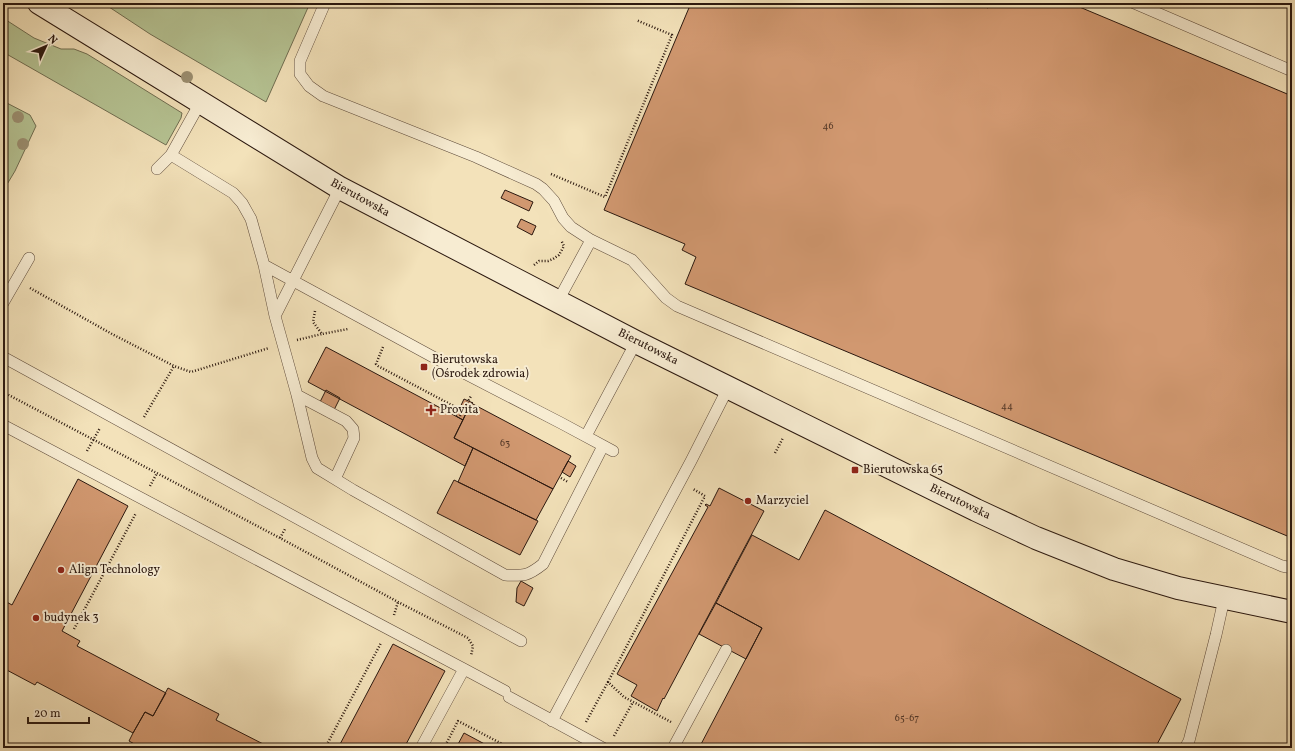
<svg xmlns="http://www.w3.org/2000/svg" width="1295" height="751" font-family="Vollkorn,serif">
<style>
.green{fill:#b6c494;stroke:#706e52}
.building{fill:#d19870;stroke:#2b180f}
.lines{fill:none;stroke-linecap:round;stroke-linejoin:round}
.lane-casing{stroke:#5d4a3a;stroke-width:12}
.secondary-casing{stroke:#2b180f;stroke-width:24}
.path{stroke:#2b180f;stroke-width:2.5;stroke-dasharray:1 2;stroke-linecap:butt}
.lane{stroke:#f7ecd2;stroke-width:11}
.secondary{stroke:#f7ecd2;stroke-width:22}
.tree{fill:#9c9072}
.poi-dot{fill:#8f2418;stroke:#f7ecd2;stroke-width:1.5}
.labels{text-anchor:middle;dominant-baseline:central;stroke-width:4;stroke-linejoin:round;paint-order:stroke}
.number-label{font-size:10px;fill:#543827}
.street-label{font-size:12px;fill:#2b180f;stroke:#f7ecd2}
.poi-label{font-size:12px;fill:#2b180f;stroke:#f7ecd2;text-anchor:start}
</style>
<rect width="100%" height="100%" fill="#f3e2ba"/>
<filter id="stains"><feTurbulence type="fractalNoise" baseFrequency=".005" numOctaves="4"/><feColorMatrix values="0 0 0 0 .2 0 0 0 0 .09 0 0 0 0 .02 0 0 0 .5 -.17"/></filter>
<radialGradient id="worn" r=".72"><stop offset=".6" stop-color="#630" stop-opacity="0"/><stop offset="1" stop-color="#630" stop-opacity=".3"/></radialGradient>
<path class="green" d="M103,3H310L266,102L150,34Z
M3,18L34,38L61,49H74L87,54L182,113L181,118L166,145L3,52Z
M3,101L30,115L36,126L15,171L3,191Z"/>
<path class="building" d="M691,3H976L988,8L990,3H1070L1292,96V538L685,284L696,257L682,250L685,244L604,210Z
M505,190L533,202L529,211L501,198Z
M521,219L536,226L532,235L517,227Z
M326,347L463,420L454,438L473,448L465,466L308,382Z
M326,390L340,398L330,418L316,410Z
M464,399L473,403H471L463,420L456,416Z
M471,403L571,456L553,489L454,438Z
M473,448L553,489L536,520L458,482Z
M568,461L576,466L570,477L562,472Z
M78,479L128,506L62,631L80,641L77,646L166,693L153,716L145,712L133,733L37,682L35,685L3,668V600L12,605Z
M454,480L538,521L520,555L437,513Z
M719,488L764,511L664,699L663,698L657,711L631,696L637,685L617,674L708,507L705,505L706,504L710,506Z
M825,510L1181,699L1155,748H699L762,628L716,603L752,535L799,560Z
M521,581L533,588L524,606L516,602L517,588Z
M716,603L762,628L746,659L699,634Z
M393,644L445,671L404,748H338Z
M168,688L219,714L216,720L271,748H137L138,746L129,741L133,733L145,712L153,716Z
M464,733L492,748H456Z"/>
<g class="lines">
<g class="lane-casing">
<path id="lane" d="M325,3L300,61V74L309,86L323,96L476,157L536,184L543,189L554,201L563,218L571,227L591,240L632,260L666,298L677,306L1282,566L1292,568
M1134,3L1292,71
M171,155L233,193L242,203L251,219L264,265L435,358L561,423L613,451
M157,169L171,155L200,103
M340,188L275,316L297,395L312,458L317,468L322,471L353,490L505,575C524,576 528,576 543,564L603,446
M264,265L275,316
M558,301L591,240
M3,303L29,258
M3,357L521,641
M297,395L346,421L353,429L354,438L335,479
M3,425L464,669
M586,436L636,342
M509,697L603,748
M552,721L691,461L728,388
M421,748L464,669L505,691
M673,748L726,650
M1185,748L1189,741L1216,635L1224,599"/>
</g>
<g class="secondary-casing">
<path id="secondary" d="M39,3L340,188L636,342L976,510L1036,538L1114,569L1178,588L1292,612"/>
</g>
<path class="path" d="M551,174L605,197L672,35L636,20
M534,265L539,261H548L553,259L559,255L564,246L561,240
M30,288L112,334L174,366L191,372L269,348
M315,311L313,322L322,334L348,329
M297,340L322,334
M383,347L376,364L378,366L463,411
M3,392L280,538L398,602L468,638L473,646L471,656
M460,416L471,396
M144,417L174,366
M87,451L100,428
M775,453L783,438
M561,478L568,482
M150,486L157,473
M280,538L285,529
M394,615L398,602
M74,629L136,513
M586,722L608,682
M671,722L624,697L608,682L705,496L693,489
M614,736L633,702
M325,748L381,643
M444,748L458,721L510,748"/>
<use href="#lane" class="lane"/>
<use href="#secondary" class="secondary"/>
</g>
<g class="tree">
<circle cx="187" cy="77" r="6"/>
<circle cx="18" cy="117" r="6"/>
<circle cx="23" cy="144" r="6"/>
</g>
<g class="poi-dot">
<rect x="420" y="363" width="8" height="8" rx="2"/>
<path d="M429 404h4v4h4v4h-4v4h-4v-4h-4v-4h4z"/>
<rect x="851" y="466" width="8" height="8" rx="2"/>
<circle cx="748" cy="501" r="4"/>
<circle cx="61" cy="570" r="4"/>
<circle cx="36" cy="618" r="4"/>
</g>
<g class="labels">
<g class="number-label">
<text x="828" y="126">46</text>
<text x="1007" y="406">44</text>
<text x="505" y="443">63</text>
<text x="907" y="718">65-67</text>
</g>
<g class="street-label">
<text transform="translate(360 198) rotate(29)">Bierutowska</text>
<text transform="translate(648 347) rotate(27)">Bierutowska</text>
<text transform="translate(960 502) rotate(26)">Bierutowska</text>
</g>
<g class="poi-label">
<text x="432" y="360">Bierutowska<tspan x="432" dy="14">(Ośrodek zdrowia)</tspan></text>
<text x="440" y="410">Provita</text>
<text x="863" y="470">Bierutowska 65</text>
<text x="756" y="501">Marzyciel</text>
<text x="69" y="570">Align Technology</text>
<text x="44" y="618">budynek 3</text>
</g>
</g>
<rect width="1295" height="751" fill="none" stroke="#f3e2ba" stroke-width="16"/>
<rect x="4" y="4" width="1287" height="743" fill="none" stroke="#2b180f" stroke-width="2"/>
<rect x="8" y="8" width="1279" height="735" fill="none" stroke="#2b180f"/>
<g transform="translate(46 46) rotate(46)" stroke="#f7ecd2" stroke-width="3" paint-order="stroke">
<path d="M0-3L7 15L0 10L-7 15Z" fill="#2b180f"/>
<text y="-6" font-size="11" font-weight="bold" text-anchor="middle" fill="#2b180f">N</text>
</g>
<path d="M28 717v6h61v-6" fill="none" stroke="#2b180f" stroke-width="2"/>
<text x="34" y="717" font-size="12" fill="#2b180f" stroke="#f7ecd2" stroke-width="3" paint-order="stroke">20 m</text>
<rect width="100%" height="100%" filter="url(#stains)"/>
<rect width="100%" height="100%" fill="url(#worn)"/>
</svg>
